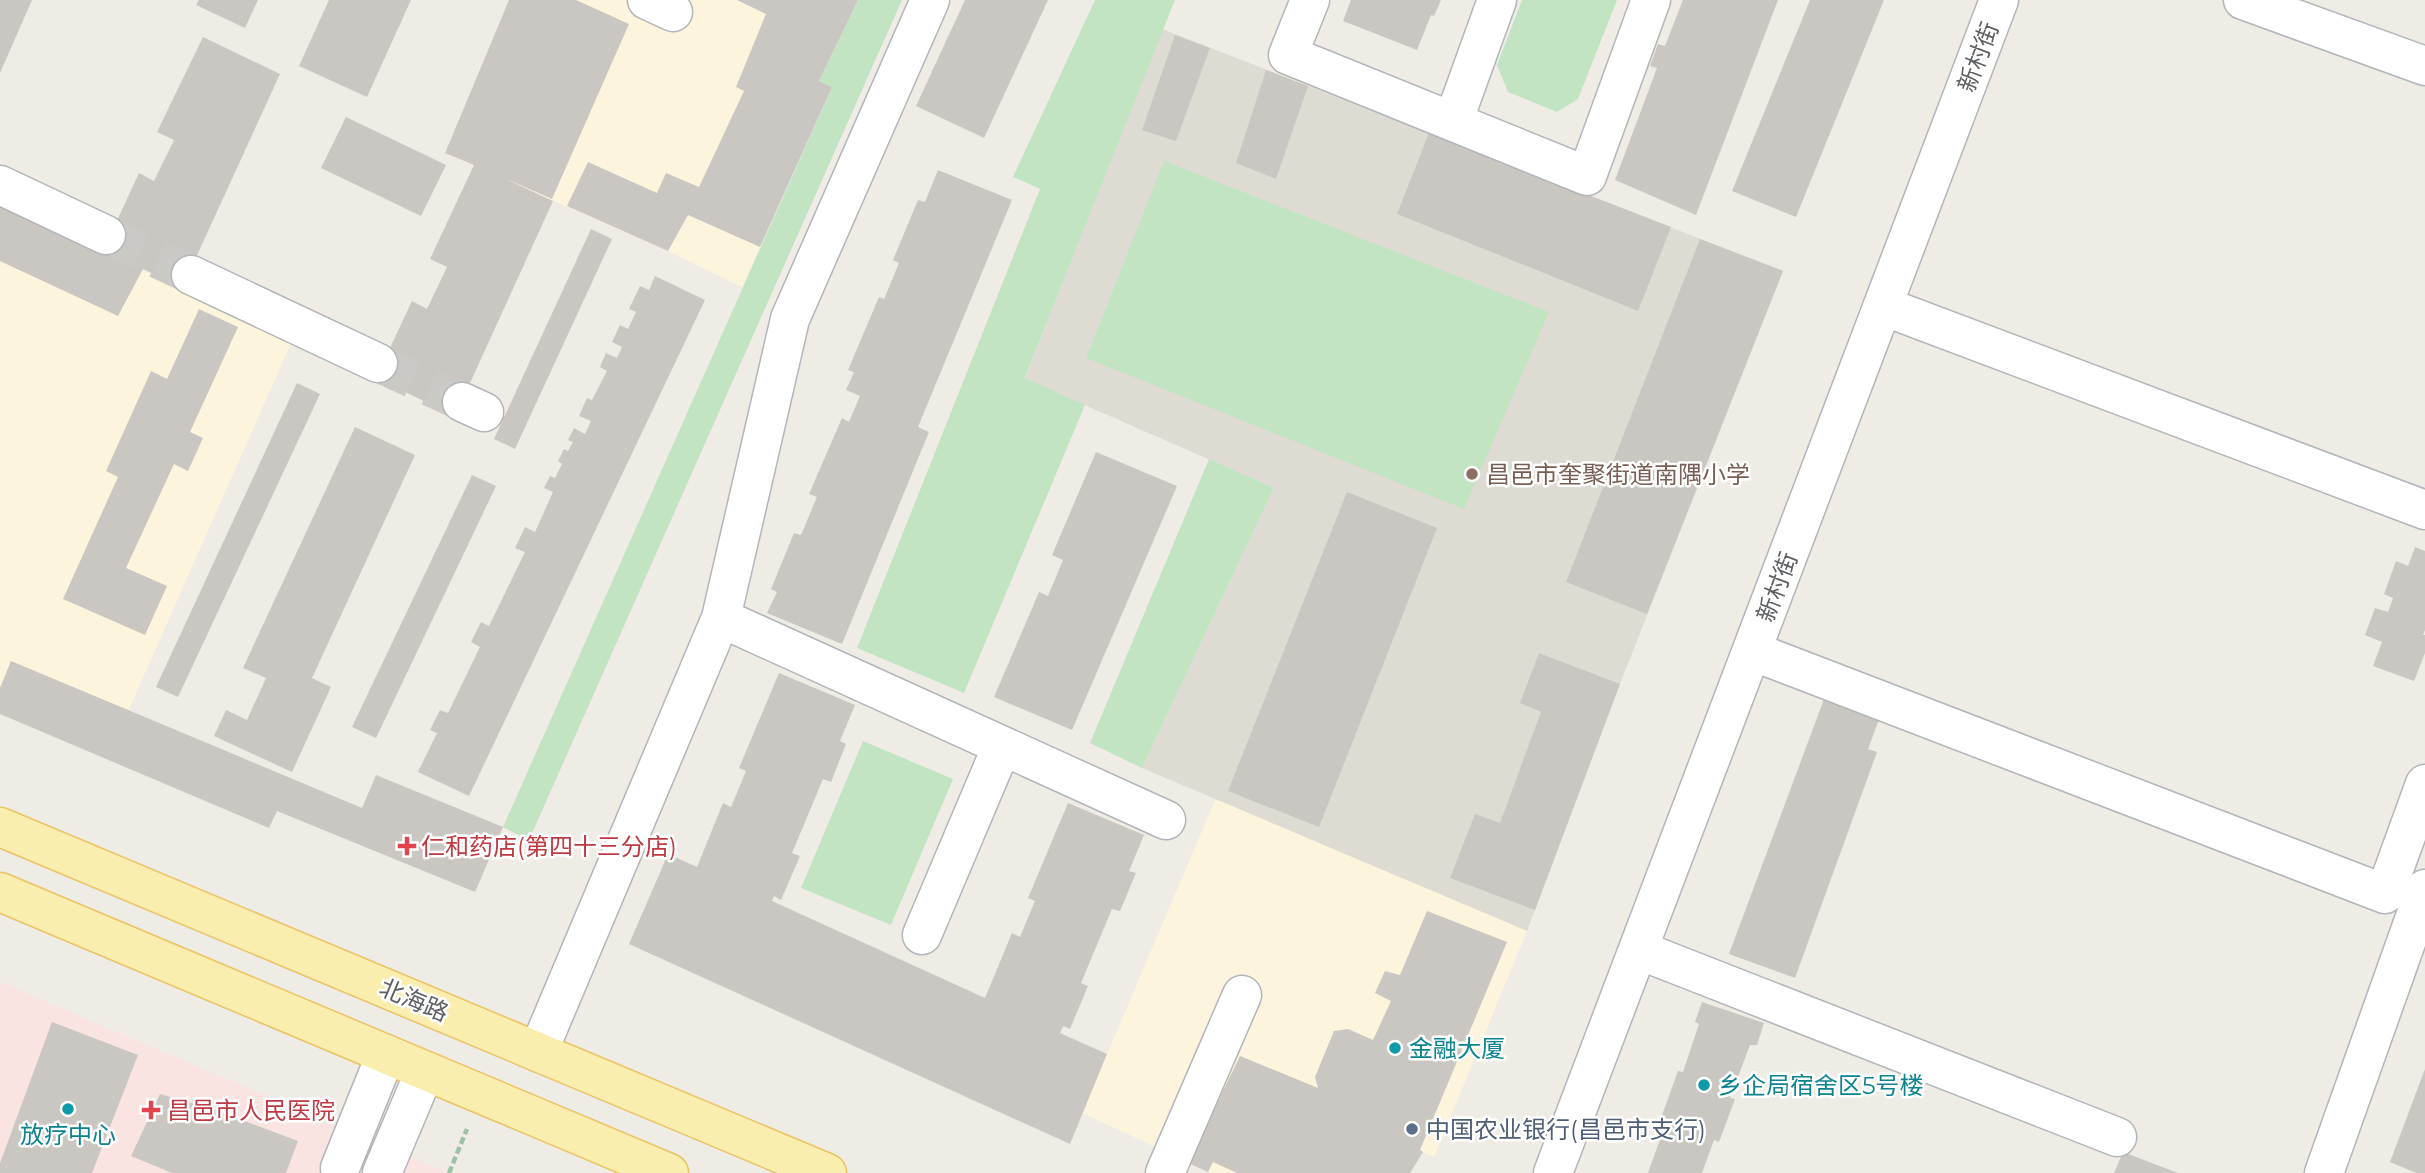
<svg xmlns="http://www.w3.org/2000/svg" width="2425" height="1173" font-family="Montserrat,'Noto Sans SC',sans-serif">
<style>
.commercial{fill:#fcf4dc}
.education{fill:#dedbd3}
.medical{fill:#fae4e2}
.green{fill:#c3e4c3}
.building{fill:#cac7c2}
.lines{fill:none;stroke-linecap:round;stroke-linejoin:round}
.minor-tunnel{stroke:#cac9c5;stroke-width:38;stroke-dasharray:38 19;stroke-linecap:butt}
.minor-casing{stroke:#b2b5b9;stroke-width:41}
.major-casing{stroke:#e9c363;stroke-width:41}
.path{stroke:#9bc2a6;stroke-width:4.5;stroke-dasharray:7 3.5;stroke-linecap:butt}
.minor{stroke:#fff;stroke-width:38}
.major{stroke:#faeeae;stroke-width:38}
.education-dot{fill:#8d6e63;stroke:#fff;stroke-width:2.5}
.health-dot{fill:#e0444e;stroke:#fff;stroke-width:2.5}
.culture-dot{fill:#0f9aa8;stroke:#fff;stroke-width:2.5}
.service-dot{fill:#5c6f8a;stroke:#fff;stroke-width:2.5}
.labels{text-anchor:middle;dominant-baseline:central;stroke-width:5;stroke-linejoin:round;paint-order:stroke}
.street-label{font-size:24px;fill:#5d6064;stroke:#fff}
.education-label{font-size:24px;fill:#785e54;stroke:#fff;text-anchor:start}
.health-label{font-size:24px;fill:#be3a42;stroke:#fff;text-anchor:start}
.culture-label{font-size:24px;fill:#0d838f;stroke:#fff;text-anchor:start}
.service-label{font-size:24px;fill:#4e5e75;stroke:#fff;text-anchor:start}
</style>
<rect width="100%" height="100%" fill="#eeece5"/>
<path class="commercial" d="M509,0H737L835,47L832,87L742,287L668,251L445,153Z
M0,202L292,341L107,759L0,714Z
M1216,798L1527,931L1434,1157L1423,1152L1410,1173H1212L1082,1113Z"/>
<path class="education" d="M1162,29L1783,271L1620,684L1527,931L1142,768L1274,488L1025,379Z"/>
<path class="medical" d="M0,982L154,1048L449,1173H0Z"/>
<path class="green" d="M858,0H902L529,840L503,827L832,87L819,81Z
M1095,0H1175L1025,378L1085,405L964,693L857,648L1040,189L1013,177Z
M1522,0H1617L1578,99L1557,112L1508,92L1497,65Z
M1164,161L1549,312L1464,509L1086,358Z
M1209,459L1274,488L1142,768L1090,743Z
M863,741L953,779L891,925L801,888Z"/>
<path class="building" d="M0,0H32L0,73Z
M199,0H258L245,28L196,5Z
M329,0H411L367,97L299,66Z
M509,0H576L629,24L552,199L504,178L553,201L455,416L376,378L412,301L427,309L447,267L430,259L474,165L445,153Z
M737,0H858L819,81L832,87L760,247L688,215L668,251L567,206L588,162L657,193L666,173L699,187L744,91L736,87L766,14Z
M965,0H1048L984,138L916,106Z
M1351,0H1441L1434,16L1431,15L1417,50L1343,21Z
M1683,0H1778L1696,215L1615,180L1657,68L1650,66L1658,44L1665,46Z
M1810,0H1884L1796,217L1732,191Z
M1175,35L1210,48L1176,141L1142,130Z
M203,37L280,74L182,288L143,269L118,316L0,261V202L103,251L139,173L154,181L174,140L157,132Z
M1266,70L1308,86L1276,179L1236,163Z
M346,117L446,165L421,216L321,168Z
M1429,133L1671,227L1638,311L1397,214Z
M938,170L1012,200L918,427L929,432L842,644L767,613L777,592L771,589L794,533L801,535L817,497L809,494L842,418L849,422L860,396L846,390L854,372L848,370L879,297L884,299L899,263L893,260L918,200L925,202Z
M591,229L612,239L515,449L494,439Z
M1700,239L1783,271L1647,614L1566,582Z
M655,276L705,300L469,796L418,772L437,733L430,730L440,710L448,713L480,647L471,642L481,622L489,626L525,552L515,548L525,527L535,532L553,492L544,488L550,476L555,478L562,464L558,461L564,449L568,451L573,442L568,440L574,428L585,434L591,421L579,416L587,398L592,400L607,371L600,367L606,353L617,358L622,347L612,342L620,325L628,329L636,312L629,309L640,286L649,290Z
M199,309L238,327L190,432L203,438L188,471L174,464L126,568L167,586L145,635L63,599L118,477L106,471L151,371L167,379Z
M297,383L320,394L178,697L156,687Z
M355,427L415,455L312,678L331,687L292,772L214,736L226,710L247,720L266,678L243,668Z
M1096,452L1177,486L1072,730L994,697L1039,592L1048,596L1063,560L1052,555Z
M472,475L496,486L376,738L352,727Z
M1347,492L1437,528L1319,827L1228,791Z
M2415,547L2425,551V630L2423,635H2425V653L2414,681L2373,666L2382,642L2365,635L2375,608L2388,612L2393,598L2384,594L2396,561L2408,566Z
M1539,653L1620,684L1535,910L1450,878L1475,814L1500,823L1541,712L1520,703Z
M11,661L362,808L376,775L503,827L475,892L277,811L269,828L0,714V688Z
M779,673L855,705L840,741L846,744L831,782L823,779L792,853L800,856L781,900L774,896L772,901L985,998L1012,933L1020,937L1035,901L1028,898L1068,803L1144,835L1129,871L1136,873L1120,911L1112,909L1081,983L1088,986L1070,1029L1063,1026L1060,1033L1107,1054L1070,1144L629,944L668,854L697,867L723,803L731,807L746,771L739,768Z
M1827,691L1883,709L1868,749L1877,752L1795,978L1729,954Z
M1427,911L1507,942L1420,1150L1423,1152L1410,1173H1237L1213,1162L1208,1172L1188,1163L1240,1056L1318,1088L1315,1077L1334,1031L1348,1029L1373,1040L1391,1001L1375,993L1385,971L1400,975Z
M1702,1002L1764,1023L1757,1045H1750L1730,1098L1735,1099L1719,1142L1714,1140L1702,1173H1648L1667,1120L1661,1118L1678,1071L1683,1072L1699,1024L1695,1022Z
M52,1022L138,1055L92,1173H0V1163Z
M2425,1069V1173H2416L2390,1162Z
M160,1094L215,1110L298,1141L286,1173H172L131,1156Z
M2123,1152L2178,1173H2114Z"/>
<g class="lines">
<path class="minor-tunnel" d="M106,235L191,275
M378,363L462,402"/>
<g class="minor-casing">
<path id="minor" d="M647,0L673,12
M1310,0L1288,55L1587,176L1651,0
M2243,0L2425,66
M1453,122L1497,0
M0,185L106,235
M191,275L378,363
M1883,306L2425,510
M462,402L484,412
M721,618L1166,820
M1752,651L2385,894L2425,784
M922,935L1002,746
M1639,950L2117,1137
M538,1052L721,618L790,319L930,0
M340,1168L386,1054
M382,1173L425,1071
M1165,1173L1242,995
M1553,1173L1999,0
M2324,1173L2425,889"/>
</g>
<g class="major-casing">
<path id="major" d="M0,827L827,1173
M0,892L669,1173"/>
</g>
<path class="path" d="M449,1173L467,1129"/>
<use href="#minor" class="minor"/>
<use href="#major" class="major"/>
</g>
<circle class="education-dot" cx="1472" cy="474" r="7"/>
<g class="health-dot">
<path d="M403.5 835.5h7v7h7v7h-7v7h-7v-7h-7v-7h7z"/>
<path d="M147.5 1099.5h7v7h7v7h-7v7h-7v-7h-7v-7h7z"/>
</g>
<g class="culture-dot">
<circle cx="1395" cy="1048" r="7"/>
<circle cx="1704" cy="1085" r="7"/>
<circle cx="68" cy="1109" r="7"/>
</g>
<circle class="service-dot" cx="1412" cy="1129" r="7"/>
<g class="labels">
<g class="street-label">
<text transform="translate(1978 57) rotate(-69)">新村街</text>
<text transform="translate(1777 587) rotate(-69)">新村街</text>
<text transform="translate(414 1000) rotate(23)">北海路</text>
</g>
<g class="education-label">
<text x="1486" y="474">昌邑市奎聚街道南隅小学</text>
</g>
<g class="health-label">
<text x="421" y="846">仁和药店(第四十三分店)</text>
<text x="167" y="1110">昌邑市人民医院</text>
</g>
<g class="culture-label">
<text x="1409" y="1048">金融大厦</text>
<text x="1718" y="1085">乡企局宿舍区5号楼</text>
<text x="68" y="1134" text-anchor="middle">放疗中心</text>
</g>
<g class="service-label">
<text x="1426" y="1129">中国农业银行(昌邑市支行)</text>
</g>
</g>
</svg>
